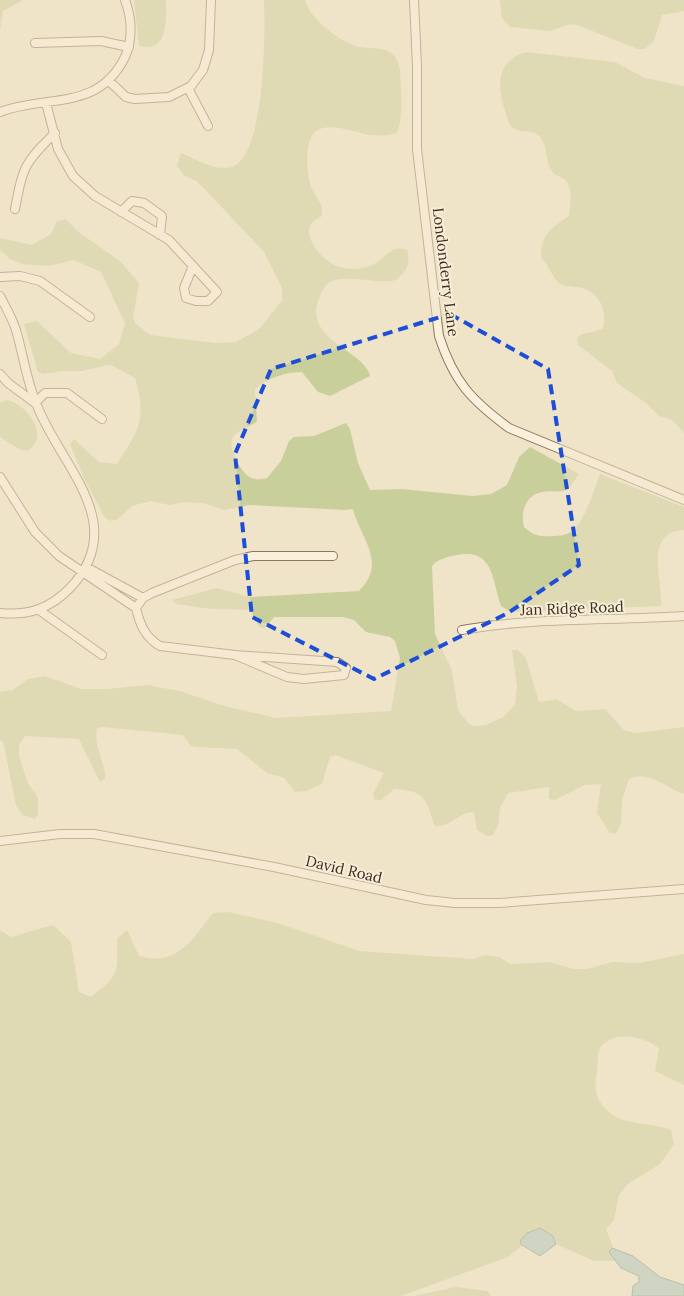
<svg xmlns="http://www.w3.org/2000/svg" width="684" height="1296" font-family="Lora,serif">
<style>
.green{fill:#c9cf9b}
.water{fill:#a9c4bc;stroke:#6f938a}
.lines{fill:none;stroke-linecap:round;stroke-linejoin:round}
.street-casing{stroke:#8d765c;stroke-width:10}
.street{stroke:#faf1dc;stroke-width:8}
.marked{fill:none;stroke:#1d4ed8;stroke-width:4;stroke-dasharray:10 6;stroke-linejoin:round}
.labels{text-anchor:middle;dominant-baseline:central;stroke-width:4;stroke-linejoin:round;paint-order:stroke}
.street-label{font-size:15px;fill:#3d2e20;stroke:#f7eed8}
</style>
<rect width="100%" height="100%" fill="#f0e4c8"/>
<path class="green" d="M0,0H23L3,11L0,30Z
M134,0H166C166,20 169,53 139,46Z
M264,0H305C309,18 341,43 359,47C371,49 387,46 395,57C402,66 400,80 401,91C402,105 402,120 397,133C388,135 380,136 370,135C352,132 315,115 309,143C306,154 307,179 312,189C317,200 325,204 321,217C293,226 321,263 340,267C350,270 366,269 374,264C387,257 390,244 407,250C412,264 405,275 393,281C375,283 353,276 335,280C327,282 323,288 320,296C300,340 365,350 370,376L330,396L318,392L302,372C286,372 267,378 255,389L257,422C250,426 238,430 233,437C227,446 240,470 248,476C254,480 260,480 267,478L281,461L289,441L294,437L314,436L346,423L350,429L358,463L370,490L401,489L473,496L491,494L507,485L519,457L530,447L579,474C575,480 572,486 566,490C560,493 550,490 542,492C526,495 520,511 524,527C533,535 539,537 552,536C558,536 569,535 574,530C587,515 593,492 600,474L684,507V530C643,532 663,581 661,606L511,612L501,606C492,582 495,548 457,555C447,557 438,559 432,566L435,634L452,670L458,710L469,724L474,726L486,725L503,717L515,705L517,687L512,650H518L526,658L539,702L556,699L576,711L605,709L624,730L636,733L684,727V794C667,789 648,769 629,779L622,800L621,824L616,834L610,833L597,813L601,784L585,785L555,800L549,799V787L508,793L500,808L498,825L493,835L487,836L477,830L474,812C456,813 448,830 434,825C426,797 424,791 394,789L381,800H375L373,794L384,773L335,755L330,757L322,784L306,791L295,792L284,778L267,773L237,749L196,747L191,746L183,735L103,727L97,728C93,748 106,761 105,779L100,782L79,739L25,736L19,745V756L28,783L38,798V815L35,819L23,815L16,806L3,741H0V692L13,690L28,679L45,676L81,689H107L147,685L180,691L221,705L276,718L391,711L400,658L395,641L390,637L366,632L354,620L343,617H274L264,629L258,626L251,610L211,609L177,604L172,600L217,588L250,597L359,591C388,562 360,538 353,509L345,510L249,505L224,510L203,503L183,502L169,505L150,501L132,506L118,519L111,521L105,518L84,478L70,444L74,439L99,462L117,464C139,429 147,420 135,378L113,366L107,365L82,371H63L44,374L38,372L24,324L37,321L71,353L100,359L119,344L125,323L101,272L74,260L49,266L22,264L10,259L0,250V238L32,245L51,234L57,221L66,219L77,231L120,261L139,283L133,318L136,324L150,335L216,343L236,342L259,329L282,301V288L264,252L197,181L185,176L177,166L181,153C196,159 216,172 232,167C266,155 265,32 264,0Z
M500,0H684V11L662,15L654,41L645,49H638L577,25L570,24L550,31L510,27L502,18Z
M526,52L615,62L645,78L684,86V433L672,420L659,416L646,403L617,383L612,371L578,345L577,338C584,331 594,334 603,328C607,311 601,294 582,288C575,286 564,288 559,283C552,278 550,266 541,258C540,235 552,227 569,216C570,204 574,188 564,179C560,176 555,176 552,171C545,162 548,148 541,138C534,128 522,134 513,128C508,124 507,116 505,111C497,86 496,61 526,52Z
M7,400C26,403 52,437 27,451L19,449L0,437V403Z
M228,912L278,923L359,951L473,959L485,955L499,957L510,964L549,962L574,969H587L612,962L640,963L684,954V1085L655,1071L659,1048C645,1037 613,1029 600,1048C597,1053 598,1064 597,1071C594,1088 595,1100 609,1112C625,1126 652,1122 671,1130L674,1144L660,1164L628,1184L619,1195L614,1220L606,1229L613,1248L610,1252L616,1261H594L558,1245L553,1235L540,1228L527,1232L520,1241L522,1246L508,1257L401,1296H0V930L11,937L53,925L71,942L79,992L91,997C119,975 118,974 117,939L127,930L139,956C178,967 191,940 213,913Z
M456,1287L488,1291L491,1296H414Z"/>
<path class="water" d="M540,1228L553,1236L556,1244L540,1256L522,1245L520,1241L527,1233Z
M612,1248L633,1256L660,1277L684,1285V1296H632L633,1286L639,1282V1276L621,1268L609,1252Z"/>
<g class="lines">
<g class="street-casing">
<path id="street" d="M414,0L417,66V149L439,336C454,382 471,400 509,428L684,500
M35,43L101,41L129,47
M108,80L126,97L135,99L169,97L191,86L203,70L209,50L211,0
M188,88L208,126
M46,103L58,149L73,176L95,196L169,240L193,266
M0,112C47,94 98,112 125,57C133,39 132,18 125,0
M15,209C23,167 24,163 55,133
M121,212L132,201L144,203L162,216L160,235
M193,266L217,292L208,301H196L186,298L184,288Z
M0,277L20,276L40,281L90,317
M0,296C5,306 11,316 15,327C23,352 26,379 36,403C59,465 131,522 71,587C51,608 29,616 0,613
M0,374L8,383L35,403L45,393H67L102,419
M0,477L35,532L59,556L136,608
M86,567L143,598
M39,610L102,655
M462,630C535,617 610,621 684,616
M235,655L160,646C145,637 140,625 136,608L143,598L152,593L235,560L253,556H333
M235,655L337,662L346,668L344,675L304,679L287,677Z
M0,841L60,834H94L274,867L426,900L455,903H499L684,889"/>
</g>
<use href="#street" class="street"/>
</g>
<path d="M0 0H684V1296H0ZM450,314L548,369L579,565L508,613L374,679L252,617L235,454L271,369Z" fill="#f0e4c8" fill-opacity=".55" fill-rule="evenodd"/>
<path class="marked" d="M450,314L548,369L579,565L508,613L374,679L252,617L235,454L271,369Z"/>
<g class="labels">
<g class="street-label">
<text transform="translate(446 272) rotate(83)">Londonderry Lane</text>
<text transform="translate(572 608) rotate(-2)">Jan Ridge Road</text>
<text transform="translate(344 869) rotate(13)">David Road</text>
</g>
</g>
</svg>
